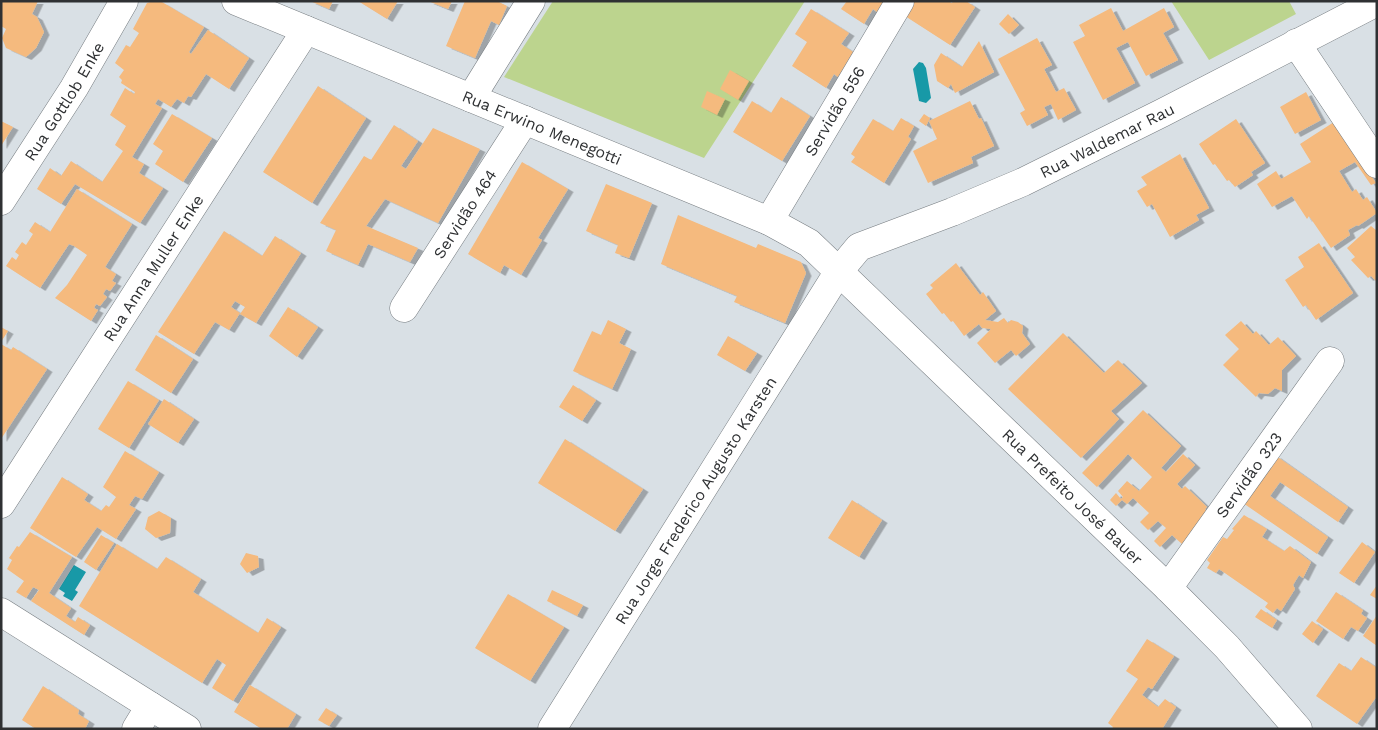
<svg xmlns="http://www.w3.org/2000/svg" width="1378" height="730" font-family="'Work Sans',sans-serif">
<style>
.green{fill:#bcd48e}
.water{fill:#1899a7}
.building{fill:#f5ba7e;filter:url(#shadow)}
.lines{fill:none;stroke-linecap:round;stroke-linejoin:round}
.minor-casing{stroke:#767c80;stroke-width:29}
.minor{stroke:#fff;stroke-width:28}
.labels{text-anchor:middle;dominant-baseline:central;stroke-width:5;stroke-linejoin:round;paint-order:stroke}
.street-label{font-size:16px;fill:#2f3133;stroke:#e6edf2}
</style>
<defs>
<filter id="shadow"><feDropShadow dx="5.5" dy="3" stdDeviation="0" flood-color="#0004"/></filter>
</defs>
<rect width="100%" height="100%" fill="#d9e0e5"/>
<path class="green" d="M553,1H805L704,158L504,77Z
M1171,1H1289L1296,14L1209,60Z"/>
<path class="water" d="M919,62L923,63L926,68L931,98L926,103L919,101L913,69Z
M74,565L86,572L75,590L78,592L72,601L63,596L65,593L59,589Z"/>
<path class="building" d="M1,1H38L32,14L37,17L44,32L36,48L26,57L6,48L2,38L6,29L1,26Z
M153,1L162,2L204,27L189,52L191,54L208,30L249,58L229,89L206,74L191,97L188,96L184,103L177,99L171,107L158,99L155,104L162,108L132,157L144,164L139,173L163,188L140,223L75,184L61,204L37,189L50,168L61,176L71,161L102,182L123,151L115,145L126,126L110,115L125,88L134,94L135,92L121,83L122,80L119,77L124,70L115,63L126,45L130,47L139,33L133,29L147,3Z
M310,1H333L329,9Z
M358,1H398L387,19Z
M428,1H452L448,9Z
M465,1H497L507,6L499,25L491,21L475,58L446,46Z
M847,1H884L877,12L873,9L864,24L841,9Z
M914,1H948L952,3L953,1H966L975,7L950,45L905,16Z
M1111,8L1123,31L1164,8L1174,27L1163,33L1178,60L1146,76L1128,42L1116,48L1135,83L1103,100L1073,42L1085,36L1079,25Z
M811,9L849,33L841,44L853,52L838,77L834,74L826,88L792,66L807,42L795,34Z
M1008,14L1019,25L1009,34L999,24Z
M1037,38L1052,65L1044,69L1056,92L1064,88L1076,110L1058,120L1051,104L1044,107L1048,115L1027,126L1020,113L1025,110L998,59Z
M979,41L994,72L955,93L951,84L948,88L937,81L934,65L941,53L962,67Z
M730,70L749,81L738,100L720,89Z
M318,86L366,118L312,203L263,172Z
M707,91L725,99L717,115L701,107Z
M1306,92L1321,120L1295,134L1280,107Z
M781,97L810,116L782,161L733,132L752,101L771,113Z
M970,101L979,119L981,118L994,146L971,157L973,163L928,183L913,151L937,139L929,121Z
M172,114L212,138L183,182L155,164L163,151L153,144Z
M924,114L930,118L926,126L919,121Z
M901,118L914,126L908,137L911,139L884,183L851,162L855,157L851,154L873,119L893,131Z
M1236,119L1265,163L1251,172L1253,175L1235,187L1229,180L1227,181L1215,164L1213,165L1199,144Z
M1,121L13,127L1,146Z
M1334,122L1376,183L1371,185L1355,162L1339,171L1352,192L1356,189L1363,200L1367,197L1377,213L1358,226L1357,225L1348,230L1350,235L1331,248L1309,216L1307,219L1292,196L1272,207L1257,184L1276,171L1281,179L1311,162L1300,144Z
M394,125L418,141L401,166L406,169L433,128L480,149L438,223L385,199L366,226L418,248L410,262L368,244L358,265L326,251L336,230L320,223L364,156L371,160Z
M1180,154L1209,208L1196,215L1199,220L1170,237L1152,204L1147,207L1137,191L1147,185L1141,177Z
M522,162L568,189L538,238L542,240L521,275L504,265L500,273L468,254Z
M606,184L652,203L629,258L615,253L618,245L586,231Z
M77,189L132,224L105,267L116,274L112,281L116,283L110,291L106,289L103,294L107,297L100,306L96,304L94,308L98,310L91,321L55,298L67,285L87,255L74,246L69,244L40,288L6,266L12,257L16,260L19,255L15,252L22,242L26,245L33,234L29,231L35,222L50,232Z
M678,215L756,248L758,244L801,262L806,273L785,323L734,302L737,296L661,264Z
M1371,226L1377,231V282L1371,276L1368,278L1351,260L1355,257L1347,248Z
M224,231L262,256L275,236L301,253L256,323L240,314L245,307L235,301L231,307L240,313L229,330L215,322L194,354L158,332Z
M1319,243L1353,293L1316,320L1306,305L1303,307L1285,280L1304,267L1298,257Z
M956,263L980,295L983,292L996,311L985,320L998,322L1004,318L1008,323L1011,320L1018,322L1023,326L1022,333L1030,344L1016,356L1011,350L995,363L977,343L991,329L982,328L979,324L964,336L953,321L951,322L944,313L942,314L926,294L933,288L930,285Z
M288,307L318,327L297,357L269,336Z
M608,320L626,329L619,343L631,349L612,389L573,371L592,331L601,335Z
M1241,321L1253,334L1256,331L1269,345L1278,337L1296,356L1282,370V391L1275,388L1268,394L1259,393L1256,397L1223,365L1239,349L1225,335Z
M1,327L8,331L1,342Z
M1063,333L1104,373L1118,360L1142,383L1111,411L1119,419L1081,458L1008,389Z
M156,335L193,359L171,393L135,370Z
M728,336L757,353L745,371L717,355Z
M1,344L11,350L13,347L47,369L1,439Z
M128,381L159,400L129,448L98,429Z
M573,385L596,400L582,421L559,407Z
M164,399L194,419L178,443L148,424Z
M1143,410L1181,446L1161,468L1166,472L1183,454L1195,465L1177,484L1182,489L1185,486L1207,507L1205,509L1210,515L1182,544L1172,535L1160,547L1154,541L1166,528L1158,521L1148,530L1140,522L1149,513L1133,498L1127,504L1122,500L1116,506L1110,500L1116,493L1121,499L1123,497L1118,491L1127,481L1139,491L1152,477L1128,454L1097,487L1082,473Z
M565,439L643,489L615,531L538,483Z
M125,451L159,472L142,499L135,496L129,505L136,509L116,539L97,527L76,557L30,528L62,477L88,494L84,500L101,511L106,505L109,507L116,497L103,487Z
M1275,455L1348,507L1338,522L1280,482L1270,496L1328,537L1317,554L1243,503Z
M852,500L882,520L859,557L828,538Z
M159,511L171,518L170,533L156,538L145,529L148,517Z
M1244,515L1267,529L1262,537L1284,551L1290,546L1311,562L1303,578L1299,575L1293,585L1295,589L1281,611L1277,608L1273,613L1265,607L1268,603L1219,569L1216,573L1207,568L1210,563L1207,560L1223,537L1227,539L1234,530L1232,529Z
M30,532L72,557L49,593L71,608L66,616L75,622L78,617L90,625L84,635L31,601L39,590L33,587L26,598L16,592L24,581L7,569L12,560L9,558L17,546L19,547Z
M101,535L114,543L96,570L84,562Z
M1362,542L1375,552L1354,583L1339,573Z
M117,544L157,569L166,557L201,579L193,592L258,633L267,618L281,627L233,701L212,688L226,665L217,659L202,683L79,606Z
M246,553L258,556L259,567L247,573L240,564Z
M1377,585V599L1370,595Z
M552,590L583,605L577,616L547,601Z
M1336,592L1363,610L1361,614L1367,618L1358,631L1351,627L1343,639L1316,621Z
M508,594L564,627L530,681L475,648Z
M1261,609L1277,620L1272,628L1255,617Z
M1377,615V646L1363,636Z
M1312,621L1323,629L1313,643L1302,634Z
M1147,639L1174,656L1152,689L1148,687L1142,695L1158,707L1165,699L1176,707L1162,729H1112L1113,727L1108,723L1138,679L1126,671Z
M1361,657L1377,668V696L1357,724L1316,696L1339,663L1351,671Z
M250,685L296,714L287,729H262L234,712Z
M43,686L79,710L78,714L89,721L85,729H36L22,720Z
M326,708L337,715L329,726L318,720Z"/>
<g class="lines">
<g class="minor-casing">
<g id="minor">
<path id="s1" d="M236,1L769,221L809,243L1168,588L1227,647L1298,729"/>
<path d="M1296,43L1377,164"/>
<path d="M471,98L531,1"/>
<path id="s2" d="M1,201L74,88L124,1"/>
<path id="s3" d="M769,221L900,1"/>
<path id="s4" d="M404,308L525,120"/>
<path id="s5" d="M1,504L306,30"/>
<path id="s6" d="M1168,588L1330,361"/>
<path d="M1,612L187,729"/>
<path d="M136,729L150,706"/>
<path id="s7" d="M552,729L839,271L859,247L952,212L1023,182L1162,113L1377,2"/>
</g>
</g>
<use href="#minor" class="minor"/>
</g>
<g class="labels">
<g class="street-label">
<text stroke="none"><textPath href="#s2" startOffset="118">Rua Gottlob Enke</textPath></text>
<text stroke="none"><textPath href="#s3" startOffset="128">Servidão 556</textPath></text>
<text stroke="none"><textPath href="#s1" startOffset="331">Rua Erwino Menegotti</textPath></text>
<text stroke="none"><textPath href="#s7" startOffset="842">Rua Waldemar Rau</textPath></text>
<text stroke="none"><textPath href="#s4" startOffset="112">Servidão 464</textPath></text>
<text stroke="none"><textPath href="#s5" startOffset="281">Rua Anna Muller Enke</textPath></text>
<text stroke="none"><textPath href="#s6" startOffset="139">Servidão 323</textPath></text>
<text stroke="none"><textPath href="#s1" startOffset="988">Rua Prefeito José Bauer</textPath></text>
<text stroke="none"><textPath href="#s7" startOffset="270">Rua Jorge Frederico Augusto Karsten</textPath></text>
</g>
</g>
<rect width="1378" height="730" fill="none" stroke="#2f3133" stroke-width="5"/>
</svg>
